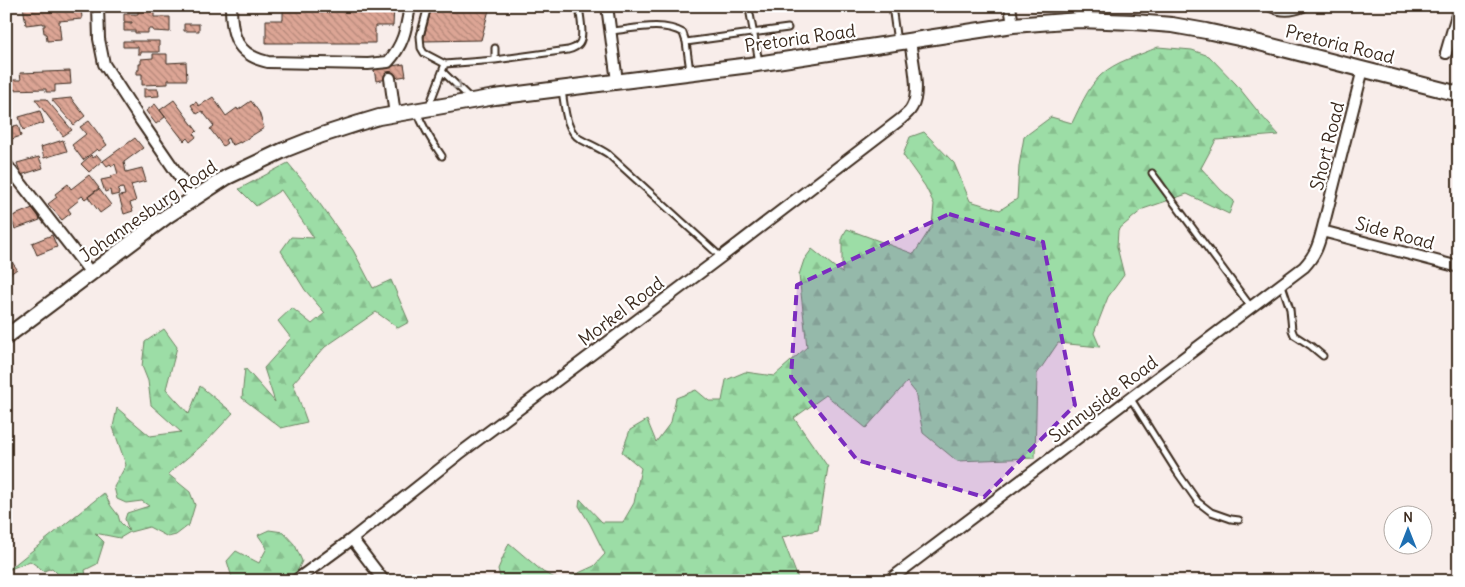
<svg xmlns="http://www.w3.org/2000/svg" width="1465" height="587" font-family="Delius,sans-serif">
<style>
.forest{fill:url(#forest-firs);stroke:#6c8462}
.building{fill:url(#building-back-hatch);stroke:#3b2a1e}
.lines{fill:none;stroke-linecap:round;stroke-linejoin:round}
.lane-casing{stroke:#3b2a1e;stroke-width:9}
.street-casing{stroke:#3b2a1e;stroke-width:14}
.secondary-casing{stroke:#3b2a1e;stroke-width:18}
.lane{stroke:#fff;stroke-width:5}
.street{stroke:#fff;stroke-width:10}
.secondary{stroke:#fff;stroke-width:14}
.oneway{stroke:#a79f9a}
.marked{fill:#7b2cbf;fill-opacity:0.2;stroke:#7b2cbf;stroke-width:4;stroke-dasharray:10 6;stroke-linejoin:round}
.labels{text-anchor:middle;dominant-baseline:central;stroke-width:4.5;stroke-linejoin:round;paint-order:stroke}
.street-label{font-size:18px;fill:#3b2a1e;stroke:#fff}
</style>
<defs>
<pattern id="forest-firs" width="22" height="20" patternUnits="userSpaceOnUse" patternTransform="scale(1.25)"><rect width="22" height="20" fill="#9cdda6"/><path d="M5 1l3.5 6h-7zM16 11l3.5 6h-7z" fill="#87be8e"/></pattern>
<pattern id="building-back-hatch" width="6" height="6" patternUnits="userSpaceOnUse" patternTransform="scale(1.25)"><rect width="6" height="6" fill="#dca595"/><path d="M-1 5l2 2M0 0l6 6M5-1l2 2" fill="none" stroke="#b48779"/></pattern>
</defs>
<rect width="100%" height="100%" fill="#f8edea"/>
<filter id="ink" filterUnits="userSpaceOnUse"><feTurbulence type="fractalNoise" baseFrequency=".02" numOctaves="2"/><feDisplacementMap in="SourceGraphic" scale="10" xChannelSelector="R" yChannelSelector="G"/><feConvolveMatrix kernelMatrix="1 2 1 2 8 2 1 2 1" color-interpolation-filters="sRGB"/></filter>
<g filter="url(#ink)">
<path class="forest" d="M1158,47L1192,50L1209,56L1236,84L1260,114L1279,135L1216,140L1201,168L1221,190L1234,201L1229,214L1187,194L1143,209L1118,230L1117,247L1124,275L1108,297L1094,333L1100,347L1058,343L1037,374L1035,458L957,461L923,433L915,392L907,382L866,428L826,395L794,418L828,467L818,530L782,537L799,581H771L764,577L760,581H501L498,569L509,543L543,572L561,581L594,566L605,554L590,524L579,506L580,499L602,522H623L634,503L641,468L622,452L630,430L647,420L656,442L671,422L676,398L696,390L709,401H722L726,380L745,372L774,376L807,347L799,275L804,260L812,249L842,273V237L847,229L914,254L932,226L934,204L925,186L903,155L910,137L924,132L954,163L970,201L1000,210L1017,199L1019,166L1024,137L1051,117L1072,123C1080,107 1087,89 1100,76C1115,61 1139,56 1158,47Z
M288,163L307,186L353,250L373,288L391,280L409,322L398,328L376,312L325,347L293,383L307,422L281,428L242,398L245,368L275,402L264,368L291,338L278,321L292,308L312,324L325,313L305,290L281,251L291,237L314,238L281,190L256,206L239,189Z
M164,329L177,347L166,389L189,414L200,386L233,413L206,442L168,474L190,492L195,505L189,525L176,535L168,537L149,527L130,532L120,538L95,533L104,542L97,564L85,570L87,581H65L52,568L44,571L30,561L8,570L104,493L111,506L118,515L120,522L129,531L125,519L127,513L149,506L142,501L126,503L117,499L114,487L126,465L113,427L117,408L150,436L181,432L151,405L148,381L142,366L145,342Z
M269,530L283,532L295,545L302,561L295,576L287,581H233L227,561L236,551L259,563L267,548L258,535Z"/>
<path class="building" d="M23,6H81L82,19L59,21L61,40L47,41L46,33H44L43,26H45V24H43V23L26,25Z
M138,6H154V17H170V32L153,31V29H148V33H135V31H124V23H132V22H124V14H138Z
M283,6H394L393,26H375V43H266V20H283Z
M432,6H490L481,40L423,41Z
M6,8L10,9L6,27Z
M184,24H199V31H184Z
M123,41H159V52H141V54H138V47H123Z
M153,54H167V63L186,62L187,80H168V84L142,85V74H137V70H139V64H141V59L153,58Z
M404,64L406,76L376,81L374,69Z
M70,71L71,84L55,85V92H46V89L9,90V80H21L20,73Z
M144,89H158L159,96L144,97Z
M213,97L226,116L237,108L238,110L251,101L259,112L264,128L240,143V142L233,145L231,143H230L228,138L225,140L227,143L223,146L210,129L214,126L202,111L197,114L191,105L196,102L199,106Z
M71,98L85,116L74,125L52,100Z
M35,99H46L72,130L63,136Z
M174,100L197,131L194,134L196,137L190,142L187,138L184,141L160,110Z
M155,104L165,117L156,124L146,111Z
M40,111L44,123L23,130L19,117Z
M89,121L107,145L99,151L97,149L83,160L72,145L86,134L80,127Z
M18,125L21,136L6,141V128Z
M135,138L143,148L124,162L126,172L142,168L146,181L131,185L136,201L130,203L133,211L124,214L119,196L125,195L123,188L118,189L119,194L111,196L110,190L105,192L101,180L111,178V176L118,174L115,164L112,166L110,164L107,166L103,161Z
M63,140L67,151L44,158L41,147Z
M91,155L93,158L97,155L102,161L89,172L81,164Z
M39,157L43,168L21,175L17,163Z
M8,175L12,188L6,189V176Z
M89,175L99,188L85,199L82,196L78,199L79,200L68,209L71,213L62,220L48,204L57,197L55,194L68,184L71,189Z
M99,189L111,205L100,213L88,197Z
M35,207L40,220L15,229L10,217Z
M52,235L57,247L37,255L32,243Z
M6,254L17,269L6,277Z"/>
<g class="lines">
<g class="lane-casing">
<path id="lane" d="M428,6L420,36L421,48L424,53L445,64L495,60L568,50C572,49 576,48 579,44C585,37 580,16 579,6
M892,6L897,42
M750,14L759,62
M611,31C634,29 662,21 683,33L686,42L690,71
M686,42L788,28
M495,48V60
M443,72L471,99
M562,91C565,106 565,130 580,139C589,144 599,148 608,154L721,257
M429,106L445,64
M417,111C423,128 432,142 442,156
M1152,173L1251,307
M1282,285L1290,309L1292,330L1294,335L1311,346L1323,356
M1131,399L1177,472L1198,502L1211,512L1231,519L1239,520"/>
</g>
<g class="street-casing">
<path id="street" d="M98,6L99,39L104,64L141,121L194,198
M231,6C231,36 237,55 268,62L368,64L388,62C404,44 406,29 410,6
M607,6L617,81
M1010,6L1013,25
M1271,6C1281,11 1292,11 1303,6
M1446,53L1459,8
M390,78L395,115
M6,164L91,273
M1322,231L1459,267
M352,539L384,581
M295,581L352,539L459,454L721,257L901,119C905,115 910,112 912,107C921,93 912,57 910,41
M888,581L1304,267C1315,255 1318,247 1322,231L1363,69"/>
</g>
<g class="secondary-casing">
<path id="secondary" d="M6,337L167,216L227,177L284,150L322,135L359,123L379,117L495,97L750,65L1013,25L1079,20L1134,22L1172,25L1206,31L1248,40L1459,94"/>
</g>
<use href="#lane" class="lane"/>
<use href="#street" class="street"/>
<use href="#secondary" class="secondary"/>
</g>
<defs><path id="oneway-chevron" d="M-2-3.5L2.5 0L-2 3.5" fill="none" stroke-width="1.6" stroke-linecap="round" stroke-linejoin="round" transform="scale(1.25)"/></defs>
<use class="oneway" href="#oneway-chevron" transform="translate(458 86) rotate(44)"/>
</g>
<path class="marked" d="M949,214L1043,242L1075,405L984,497L857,460L791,377L797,285Z"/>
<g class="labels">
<g class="street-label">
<text transform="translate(800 38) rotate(-8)">Pretoria Road</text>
<text transform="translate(1340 44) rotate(14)">Pretoria Road</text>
<text transform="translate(1327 146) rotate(-76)">Short Road</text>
<text transform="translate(148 211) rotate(-35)">Johannesburg Road</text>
<text transform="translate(1395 233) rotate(15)">Side Road</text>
<text transform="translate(621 311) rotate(-37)">Morkel Road</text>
<text transform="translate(1103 399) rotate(-37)">Sunnyside Road</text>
</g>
</g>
<rect width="1465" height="587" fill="none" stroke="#fff" stroke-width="25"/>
<rect x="12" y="12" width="1440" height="562" fill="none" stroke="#3b2a1e" stroke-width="2" filter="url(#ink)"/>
<g transform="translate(1408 530)"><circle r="24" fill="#ffffff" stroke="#b1aaa5"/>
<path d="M0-4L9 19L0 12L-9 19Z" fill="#1f6fb2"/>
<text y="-8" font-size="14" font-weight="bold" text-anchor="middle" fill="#3b2a1e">N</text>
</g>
</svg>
